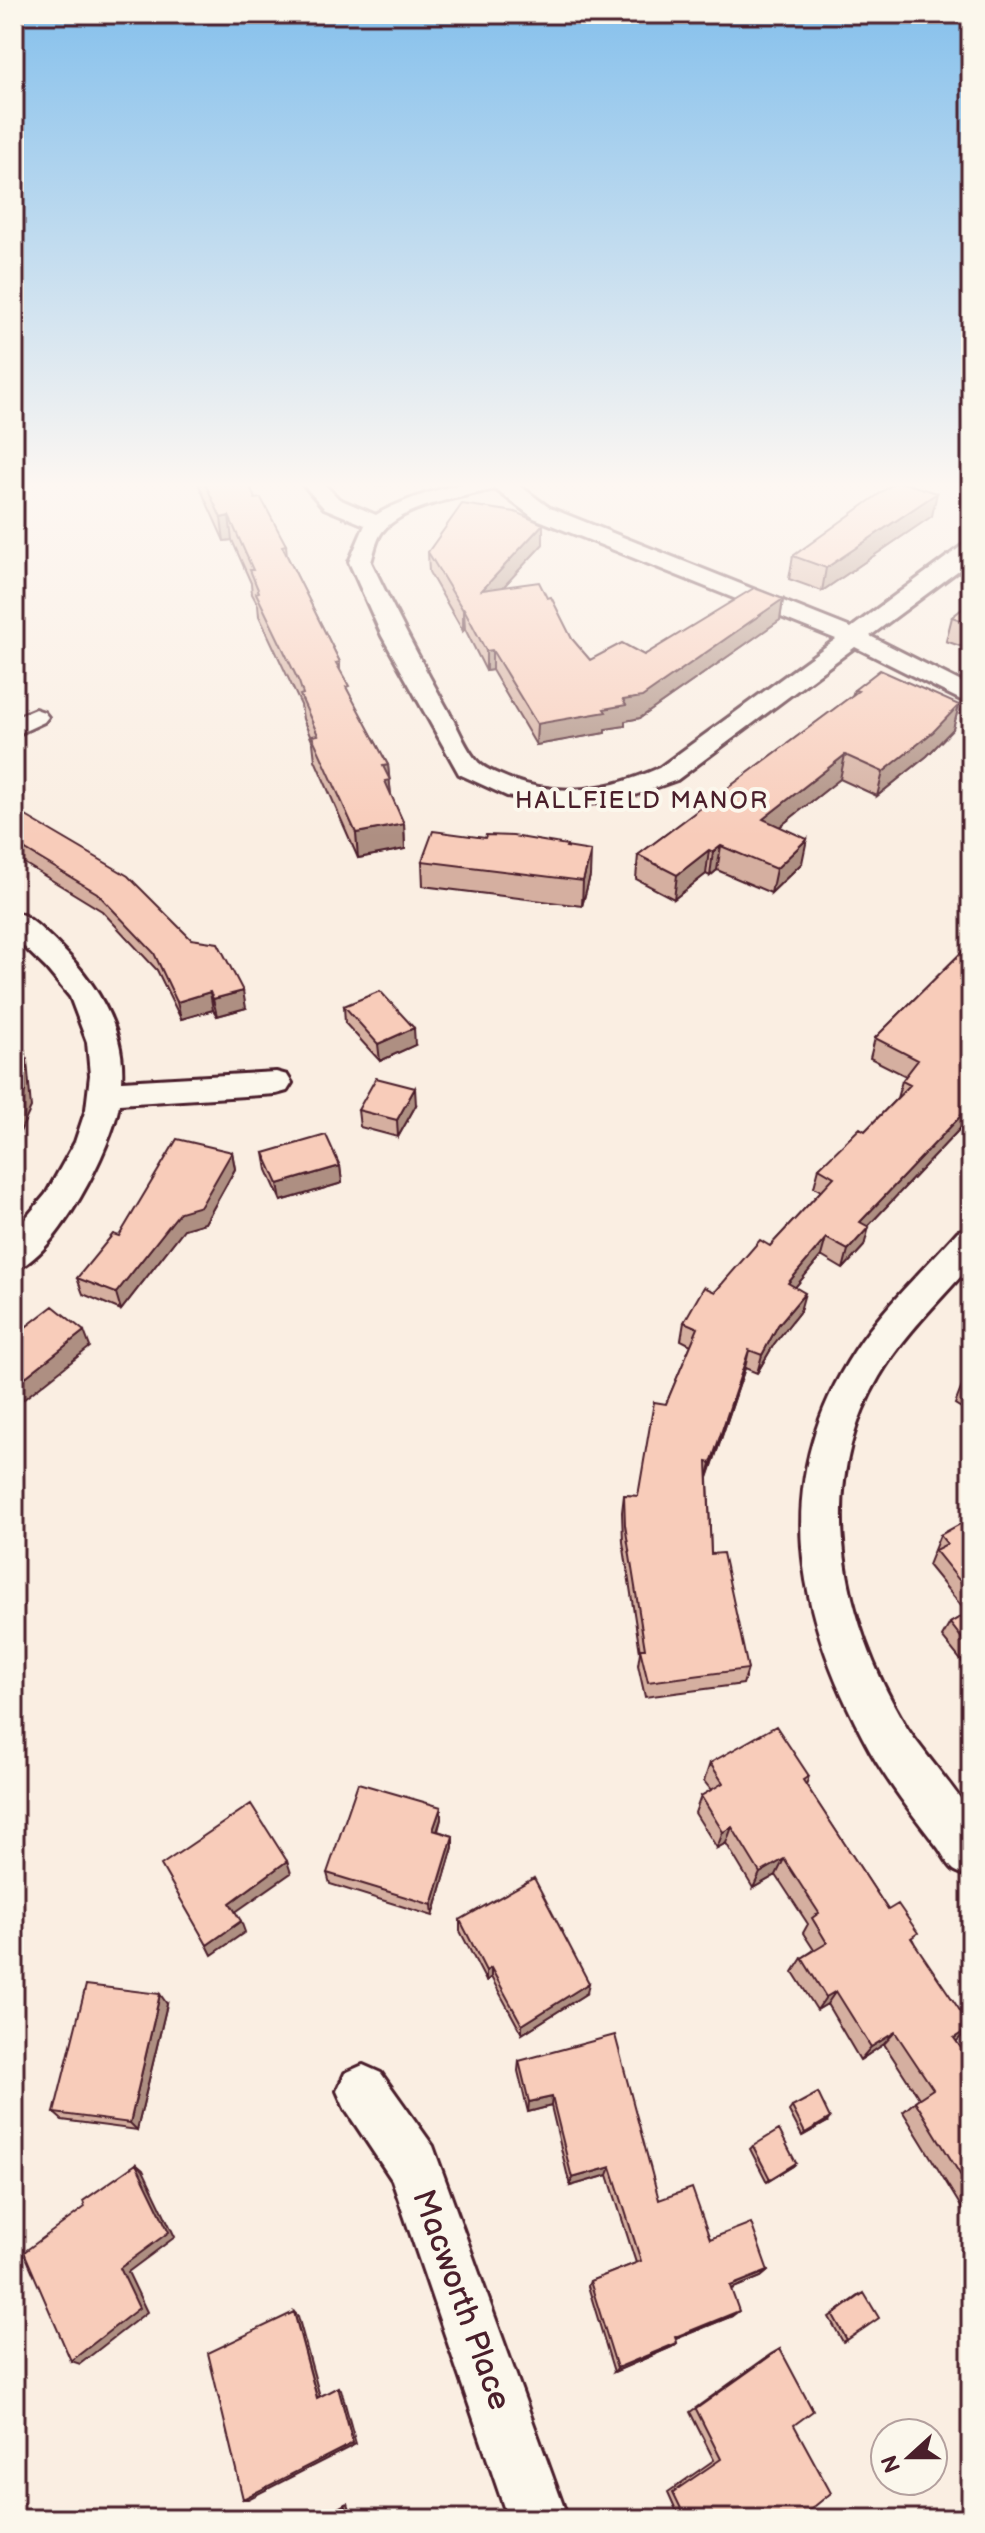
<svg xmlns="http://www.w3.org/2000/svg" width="985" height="2533" font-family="'Balsamiq Sans',sans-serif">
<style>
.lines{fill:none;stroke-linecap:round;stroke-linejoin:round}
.street-casing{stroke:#4a1f2b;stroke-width:6}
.street{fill:#fbf7ec;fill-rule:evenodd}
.wall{fill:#d5afa0;stroke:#4a1f2b;stroke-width:2}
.shaded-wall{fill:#ae8f82;stroke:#4a1f2b;stroke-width:2}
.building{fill:#f8ccba;stroke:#4a1f2b;stroke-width:2}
.labels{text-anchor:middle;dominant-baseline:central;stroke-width:8;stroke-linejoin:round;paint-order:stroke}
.far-neighbourhood-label{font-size:24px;letter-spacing:2px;fill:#4a1f2b;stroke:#fbf7ec}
.near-street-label{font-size:32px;fill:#4a1f2b;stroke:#fbf7ec}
</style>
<rect width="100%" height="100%" fill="#faeee2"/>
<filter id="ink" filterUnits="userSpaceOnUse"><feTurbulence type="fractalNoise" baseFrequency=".0125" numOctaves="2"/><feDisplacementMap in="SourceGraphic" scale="16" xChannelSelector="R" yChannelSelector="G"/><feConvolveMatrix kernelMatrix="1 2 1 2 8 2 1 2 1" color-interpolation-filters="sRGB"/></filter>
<g filter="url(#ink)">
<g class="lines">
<g class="street-casing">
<path id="street" d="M300,481H321L339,499L376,515C401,499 487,470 514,483C526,489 538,500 550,508L851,628L963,545L971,543V561L870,636L971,687V705L855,647L677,780L618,801L567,806L507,796L459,774L382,636L349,562L365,525L324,508ZM495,489L534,518L836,639L659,768C610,790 561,798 510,779C501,775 485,770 478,762C466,750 459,729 450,714C422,664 396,614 371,562C374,553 376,540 382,532C404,505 462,497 495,489Z
M35,709L44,712L48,717L44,722L14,736V718Z
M14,912C28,915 38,926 49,936C89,973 126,1023 122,1081L276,1072L287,1075L292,1083L287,1091L276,1094L119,1104C113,1146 56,1257 14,1270V1232L46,1194L75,1142L86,1109L90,1075L87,1042L70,997L46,968L14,937Z
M971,1227V1265C939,1301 903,1336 879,1377C813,1491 843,1621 907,1728C918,1746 968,1804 971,1816C975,1834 971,1858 971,1877C966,1875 958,1873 954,1870C947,1864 942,1852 936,1845C913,1815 889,1784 870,1751C795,1614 766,1477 862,1340C890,1301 926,1267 958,1231Z
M363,2065L381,2073L433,2146L568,2519H508L392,2180L345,2109L337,2091L345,2073Z"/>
</g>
<use href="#street" class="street"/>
</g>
<path class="wall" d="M197,481H248L255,499L286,545L287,556L340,662V671L349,694L388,765L391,796L404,824L405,849L358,858L315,760L313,743L303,719L301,705L259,616L258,605L252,594L251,583L232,540L224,541Z
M808,481H881L810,485Z
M932,516L822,591L789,579L793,556Z
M543,524V544L503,587L547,598L572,639L590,660L644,655L783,599L780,620L640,718L625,721V726L605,729V733L536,745L492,670L486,671L465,629L463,631L429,572L428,552Z
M971,602V650L946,641L952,617Z
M854,690L959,705L953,729L927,756L877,796L840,779L779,827L802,863L771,893L717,870L710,876L706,874L674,899L636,879L638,855L852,696Z
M14,809L246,1008L217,1016L213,1010L181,1019L157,970L102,911L14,857Z
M567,847L590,876L582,906L423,886L422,861Z
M971,943V1119H969L868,1226L864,1246L843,1269L821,1256L795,1287L800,1311L774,1344L757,1373L745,1368L708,1478L711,1554L748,1669L743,1684L645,1697L638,1665L640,1652L623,1542L622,1512L624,1495L638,1496L666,1404L691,1345L681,1340L684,1322L715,1292L770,1246L821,1191L814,1187L819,1168L865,1131L897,1098L902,1081L906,1076L870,1058L875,1038Z
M344,1006L415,1045L380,1061L345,1023Z
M416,1105L398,1137L360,1127L358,1110Z
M232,1152L235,1169L205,1223L184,1229L121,1310L83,1294L77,1278L119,1236Z
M264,1153L340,1166L342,1183L281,1201L267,1170Z
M971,1372V1414L955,1404L964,1381Z
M971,1521V1673L942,1637L950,1623L967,1613L928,1565L940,1535Z
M710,1763L809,1776L806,1785L888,1910L913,1940L956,2041L971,2062V2223L903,2112L919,2098L884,2044L860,2060L827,2004L817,2010L793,1972L802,1958L814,1950L803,1933L808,1924L776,1875L753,1888L726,1843L717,1848L695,1813L701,1796L711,1790L704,1781Z
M441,1807V1819L438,1831L453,1836V1847L433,1916L330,1884L327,1873Z
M460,1920L587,1993L522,2034L491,1977L486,1981L460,1931Z
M167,2004L137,2130L62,2120L54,2113Z
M519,2061L659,2200L710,2239L768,2271L761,2277L731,2289L732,2316L676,2339L677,2343L672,2347L614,2372L588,2286L590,2281L636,2263L608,2175L570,2186L551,2106L528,2112L518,2071Z
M792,2107L827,2122L802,2136L789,2111Z
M753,2146L796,2163L793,2166L767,2182L750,2149Z
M860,2295L847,2340L843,2342L829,2317Z
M780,2349L794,2425L799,2519H680L668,2492L714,2460L690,2412L771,2354Z"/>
<path class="shaded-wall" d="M378,481H408L378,486Z
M937,493L932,516L822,591L826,568Z
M229,516L232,540L224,541L221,518Z
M543,524V544L482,610V590Z
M783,599L780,620L640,718L625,721V726L605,729V733L536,745L537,724L623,700Z
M464,609L465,629L463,631V610Z
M492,650V670L486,671V651Z
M959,705L953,729L927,756L877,796L883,772Z
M845,755L840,779L759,843L763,819Z
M388,765L392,805L386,806L383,766Z
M404,824L405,849L358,858L356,833Z
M807,839L802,863L771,893L776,869Z
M721,846L717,870L710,876L713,852Z
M709,850L706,874L674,899L677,875Z
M591,851L590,876L582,906L583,881Z
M243,991L246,1008L217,1016L213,999Z
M210,992L213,1010L181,1019L177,1002Z
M14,1011L27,1060L31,1108L14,1145Z
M414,1028L415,1045L380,1061L378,1044Z
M415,1088L416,1105L398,1137L397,1120Z
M971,1105V1114L969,1119L854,1241L860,1222Z
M232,1152L235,1169L205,1223L184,1229L121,1310L116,1293L180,1212Z
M340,1166L342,1183L281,1201L278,1184Z
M869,1227L864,1246L843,1269L848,1250Z
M826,1238L821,1256L783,1302L788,1283Z
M805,1293L800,1311L774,1344L757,1373L762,1355L778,1325Z
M84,1331L90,1347L14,1407V1386Z
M749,1350L745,1368L707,1480L711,1463Z
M441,1807V1819L434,1841L433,1830Z
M732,1827L726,1843L717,1848L723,1832Z
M453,1836V1847L433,1916L432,1905Z
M784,1859L776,1875L753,1888L760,1873Z
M287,1861L291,1873L234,1913L230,1903Z
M241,1921L245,1932L212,1955L207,1945Z
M491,1968V1977L486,1981V1971Z
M589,1983L587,1993L522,2034V2025Z
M836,1991L827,2004L817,2010L826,1997Z
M160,1994L167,2004L137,2130L130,2123Z
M971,2027L958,2040L941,2050L954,2038Z
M895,2032L884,2044L860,2060L871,2047Z
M552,2097L551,2106L528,2112L529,2102Z
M830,2118L827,2122L802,2136L805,2133Z
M796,2163L793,2166L767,2182L770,2179Z
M136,2164L143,2170L175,2237L128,2272L147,2312L80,2364L71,2361L120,2268Z
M611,2167L608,2175L570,2186L572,2178Z
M768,2271L761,2277L724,2292L730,2286Z
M739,2311L732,2316L670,2341L675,2337Z
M294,2312L298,2316L321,2400L317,2398Z
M677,2343L672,2347L614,2372L617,2368Z
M338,2387L341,2389L356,2444L248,2499H243Z
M348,2503L353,2519H349L345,2504Z"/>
<path class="building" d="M204,481H248L255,499L261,498L286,545L282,546L340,662L336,663L349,686L346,687L388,765L383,766L390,780L385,781L404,824L356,833L312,736L318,735L300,695L303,694L299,682L256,593L259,592L250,570H253L229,516L221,518Z
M897,481L937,493L826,568L793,556Z
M462,504L515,512L543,524L482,590L539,582L547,598L551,597L572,639L590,660L622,643L644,655L754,588L783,599L642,697L623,700L626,705L604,709L606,712L537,724L492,650L486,651L464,609L463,610L428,552Z
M971,602V624L952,617Z
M880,670L959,705L933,732L883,772L845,755L763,819L807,839L776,869L721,846L713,852L709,850L677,875L638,855L858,691L854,690Z
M14,809L128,876L191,939L218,943L243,991L213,999L210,992L177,1002L154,953L97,893L14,843Z
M433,831L485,838L486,835L513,836L567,845L566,847L591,851L583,881L422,861Z
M971,943V1105L860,1222L869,1227L848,1250L826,1238L788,1283L805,1293L778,1325L762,1355L749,1350L711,1463L707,1462L711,1554L723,1553L748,1669L648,1682L640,1649H645L625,1525L624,1495L638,1496L654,1402L666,1404L698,1328L684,1322L704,1287L715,1292L760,1240L770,1246L834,1177L819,1168L860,1128L865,1131L910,1085L902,1081L918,1060L875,1038Z
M380,991L414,1028L378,1044L344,1006Z
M14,1014L22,1042L25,1091L14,1115Z
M376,1078L415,1088L397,1120L358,1110Z
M326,1135L340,1166L278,1184L264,1153Z
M177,1139L232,1152L201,1206L180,1212L116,1293L77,1278L113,1234L119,1236Z
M53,1306L84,1331L14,1386V1336Z
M971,1372V1385L964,1381Z
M969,1519L971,1521V1595L935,1550L947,1544L940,1535Z
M971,1611V1650L950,1623Z
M776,1726L809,1776L803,1780L888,1910L898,1904L918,1933L911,1938L971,2027L954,2038L971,2062V2192L915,2101L933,2089L895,2032L871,2047L836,1991L826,1997L802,1958L827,1943L812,1918L819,1913L784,1859L760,1873L732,1827L723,1832L701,1796L723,1783L710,1763Z
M358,1783L441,1807L433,1830L453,1836L432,1905L327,1873Z
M251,1804L287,1861L230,1903L241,1921L207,1945L161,1865Z
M534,1878L589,1983L522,2025L491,1968L486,1971L460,1920Z
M86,1985L160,1994L130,2123L54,2113Z
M615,2035L659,2200L692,2188L710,2239L751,2223L768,2271L730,2286L739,2311L675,2337L677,2343L617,2368L590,2281L641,2261L611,2167L572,2178L552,2097L529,2102L519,2061Z
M818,2093L830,2118L805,2133L792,2107Z
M779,2130L796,2163L770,2179L753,2146Z
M136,2164L169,2232L120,2268L139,2308L71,2361L24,2252L85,2207L83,2201Z
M864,2293L879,2318L847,2340L833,2315Z
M294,2312L317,2398L338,2387L353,2443L243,2499L208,2353Z
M780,2349L813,2411L794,2425L831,2493L799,2519H686L673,2492L721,2459L696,2409Z
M345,2504L349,2519H319Z"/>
</g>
<linearGradient id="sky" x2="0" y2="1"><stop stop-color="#85c0ec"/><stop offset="0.58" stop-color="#fdf7f2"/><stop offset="1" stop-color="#fdf7f2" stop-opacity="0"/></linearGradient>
<rect width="985" height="836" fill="url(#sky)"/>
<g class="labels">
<g class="far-neighbourhood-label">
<text x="642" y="800">HALLFIELD MANOR</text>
</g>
<g class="near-street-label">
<text transform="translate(461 2300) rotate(70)">Macworth Place</text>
</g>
</g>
<rect width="985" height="2533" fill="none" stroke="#fbf7ec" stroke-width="48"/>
<rect x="24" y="24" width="937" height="2485" fill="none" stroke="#4a1f2b" stroke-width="3" filter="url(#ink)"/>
<g transform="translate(909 2457) rotate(249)"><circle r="38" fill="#fbf7ec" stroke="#b4a19f" stroke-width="2"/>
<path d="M0-6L14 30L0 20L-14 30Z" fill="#4a1f2b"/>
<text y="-12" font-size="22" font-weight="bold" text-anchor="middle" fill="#4a1f2b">N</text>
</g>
</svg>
